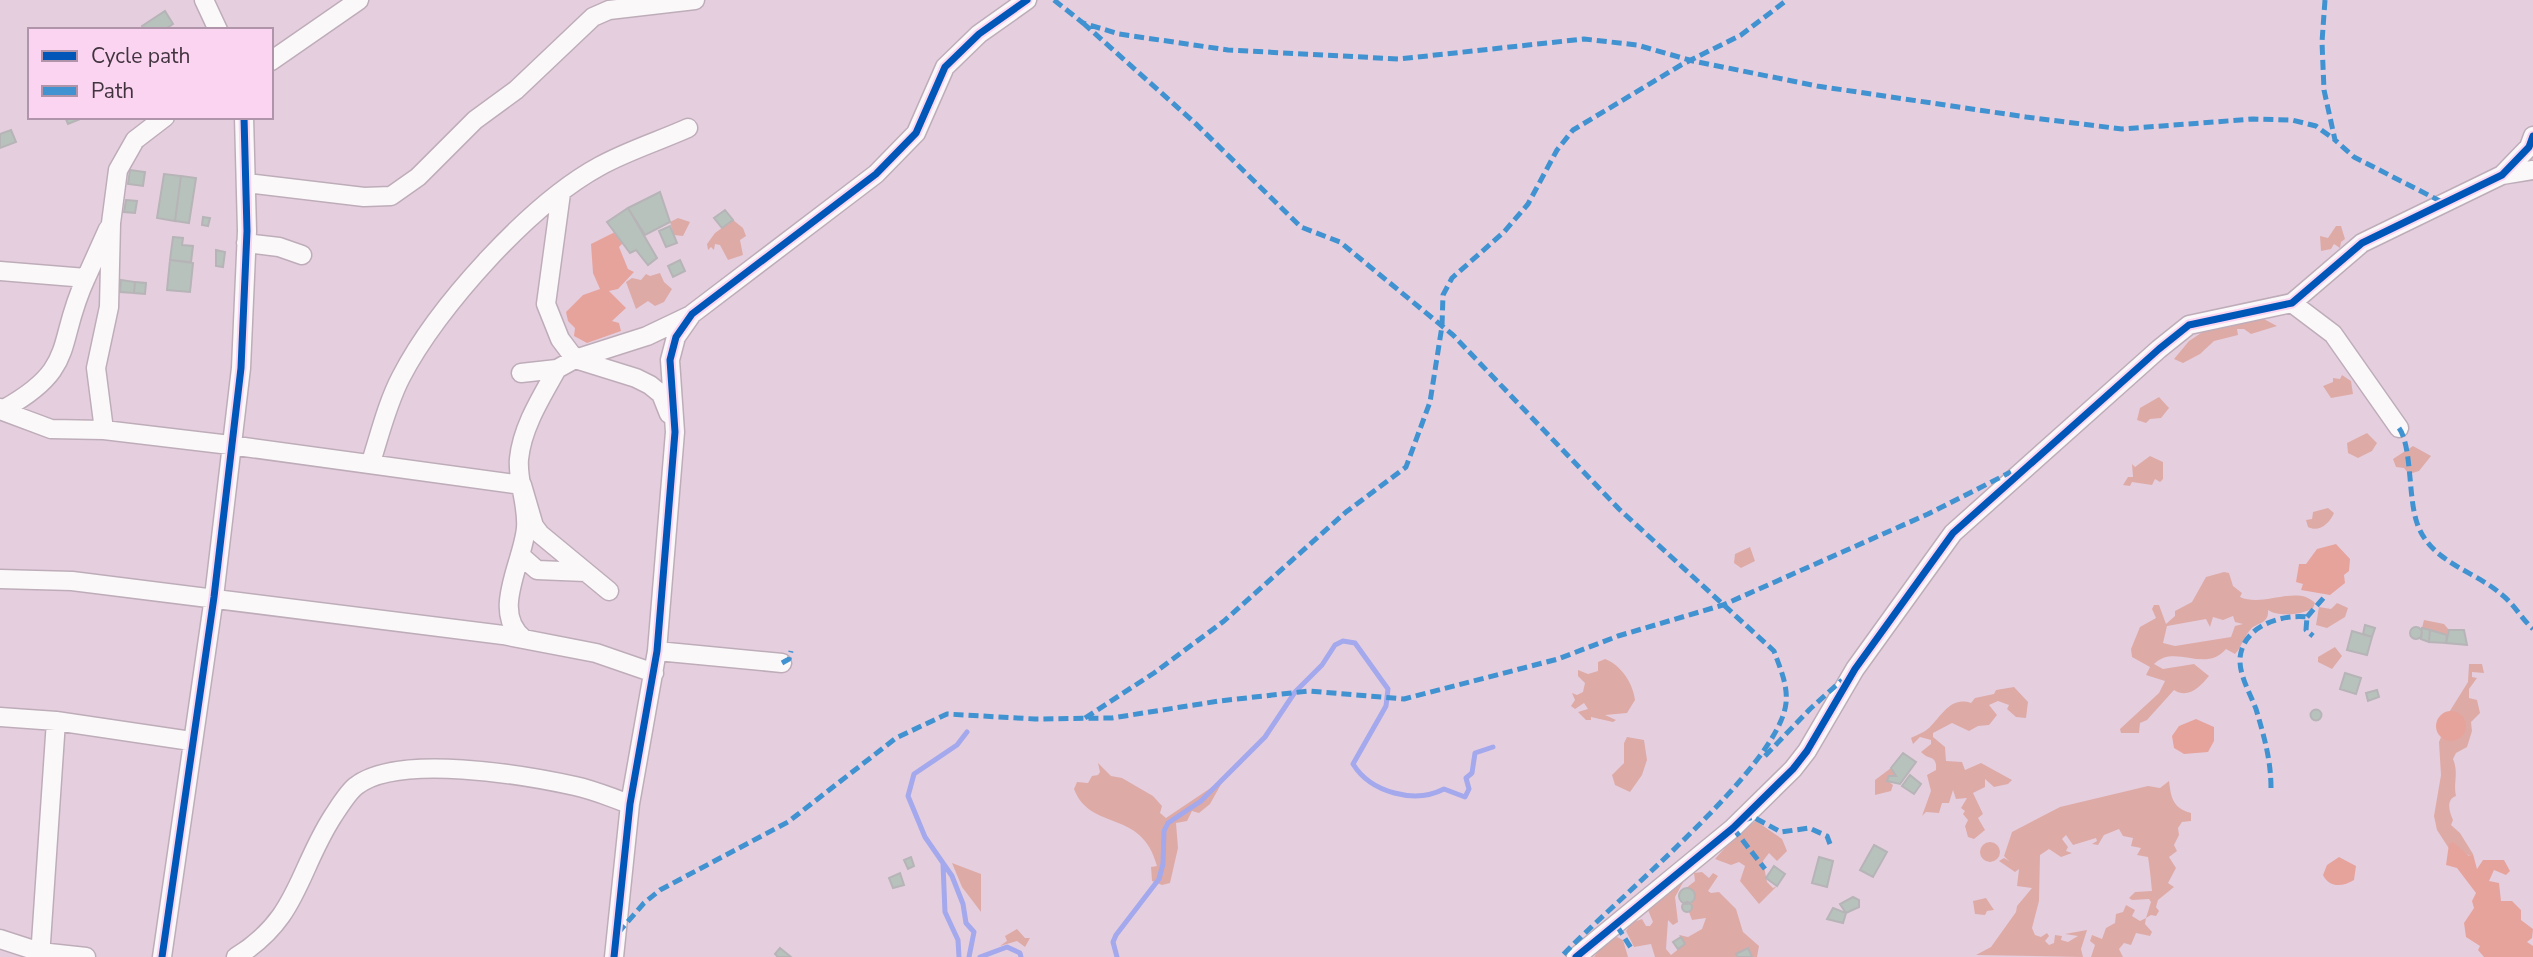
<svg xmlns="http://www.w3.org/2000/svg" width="2533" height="957" font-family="'Nunito Sans',sans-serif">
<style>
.green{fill:#deaaa6;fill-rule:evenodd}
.forest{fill:#e6a39c}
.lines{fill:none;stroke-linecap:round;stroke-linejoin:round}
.stream{stroke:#a4a8ec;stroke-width:5}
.building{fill:#b8c2bd;stroke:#b6b4b6;stroke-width:2}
.street-casing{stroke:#beadb9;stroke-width:21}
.street{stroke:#fbf8fa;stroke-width:18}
.quiet{stroke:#4092d1;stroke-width:5;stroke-dasharray:10 5;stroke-linecap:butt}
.cycleway-casing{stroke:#fad4f0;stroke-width:11}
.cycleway{stroke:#0057b8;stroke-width:7}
</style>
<rect width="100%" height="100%" fill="#e5cfdf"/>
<path class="green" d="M678,218L690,222L683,236L674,235L670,222Z
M733,220L743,228L746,236L740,240L743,255L728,260L720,245L715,244L714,250L711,247L708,250L707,244L715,233Z
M2336,226H2341L2345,239L2341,242L2340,248L2334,244L2331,249L2321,251L2320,236L2328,238Z
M660,273L664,282L672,289L664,302L655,306L648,301L636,309L626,282L632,278L641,280L646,274L650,276Z
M2258,316L2277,326L2251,334L2244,329H2237L2238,335L2214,341L2200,354L2183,363L2174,359L2189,341L2210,327L2231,322L2242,324Z
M2342,375L2351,381L2353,394L2331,398L2323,386L2333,382V378L2340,379Z
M2159,397L2169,408L2161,418L2150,419L2146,423L2137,420L2140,408Z
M2367,433L2377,443L2372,451L2358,458L2348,453L2347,443Z
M2413,446L2431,456L2419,471L2409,474L2404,468L2396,467L2393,459Z
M2150,456L2163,462V479L2160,482L2155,479L2152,485L2132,482L2130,486L2123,485L2128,477H2133L2132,464L2135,467Z
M2328,508L2334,513C2330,523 2319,533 2308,527L2306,520L2312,519L2313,512Z
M1750,547L1755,561L1741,568L1734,563L1735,554Z
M2224,572L2229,573L2233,586L2242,593L2240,597C2264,608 2297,584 2315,603L2313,608C2302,615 2278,617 2268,610C2269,624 2258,622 2251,629C2244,636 2242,647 2235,654L2226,649C2205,674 2175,643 2154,664L2163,669L2194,664L2209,676C2200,687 2188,699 2174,690L2147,720L2140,723L2139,733H2121L2120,729L2159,693L2165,681L2146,675L2150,667L2132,657L2131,649L2140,627L2156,618L2152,609L2154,605H2159L2166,624L2175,616V611L2192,602L2206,577ZM2233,616L2235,622L2243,624L2235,626L2231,637L2175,646L2163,643L2167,626L2206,619L2210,627L2213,617L2223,620Z
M2337,603L2348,608L2345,617L2327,628L2316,625L2319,607L2331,609Z
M2424,620L2444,624L2449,630L2447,635L2422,628Z
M2335,647L2342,656L2332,669L2318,662V657Z
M1605,659C1621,665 1633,683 1635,700L1627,713L1605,715L1616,720L1613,722L1591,717V720H1586L1578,712L1588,709L1584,703L1575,709L1571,706L1575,700L1572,693L1577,695L1583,692L1585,683L1578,676V670L1588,674L1598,671V662Z
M2469,664H2482L2484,673L2472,672V677L2477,678L2469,689V698L2477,700L2480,713L2471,722L2472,731L2467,747L2456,753L2453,759C2459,773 2453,783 2456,796C2445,800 2450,813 2453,820L2451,825L2460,833L2473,854L2470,856L2458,849L2450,850L2437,830L2434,816L2441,775L2439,742L2441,737L2447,740L2459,714H2448L2468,682Z
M2014,687L2028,702L2026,718L2016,717L2007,709L2009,705L1998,701L1989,705L1997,715L1989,725L1978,726L1969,731L1952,723L1933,733V737L1945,747L1946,761L1962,762L1965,770L1981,763L2012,780L2008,784L1994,787L1985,779V787L1973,793L1983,814L1978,818L1985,830L1974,839L1968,837L1965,826L1968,820L1963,814L1965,811L1961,808L1967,798L1956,799L1953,790L1949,803H1942L1939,813L1926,812L1922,816L1931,791L1927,775L1936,770C1937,754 1929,761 1921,752L1931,744V740L1920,737L1913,744L1911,738C1917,735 1925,732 1930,727C1942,715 1951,696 1971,703L1975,698L1994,694L1996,690Z
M1627,737L1644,740L1647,760L1642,775L1630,792L1615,785L1612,775L1624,763V743Z
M1098,763L1111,776L1122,778L1153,796L1162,806L1160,813L1166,818L1224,779L1210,804L1199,813L1192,811L1187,821L1176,823L1178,848L1170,883L1162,885L1152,881L1151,867L1157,866C1142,808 1090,832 1074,789L1077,782L1088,783L1092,776L1098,775L1100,772Z
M1891,768L1896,773L1888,781L1893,785L1891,791L1875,795V780Z
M2169,781C2171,796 2172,808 2191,813V821L2182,822L2178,828L2179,835L2174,845L2177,851L2169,857L2176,868L2168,883L2174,887L2158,900L2156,907L2159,911L2156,916L2151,915L2146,918L2145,924L2152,932L2150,936L2136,933L2131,945L2124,943L2119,949L2123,957H2091L2095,945L2090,941L2092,935L2102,939L2106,928L2115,923L2116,914L2123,912L2126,905L2135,910L2132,916L2140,921L2146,918L2151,902L2149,899L2132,900L2129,898L2135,892L2152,891C2151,880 2150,870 2148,857L2137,855L2141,848L2131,846L2133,838L2123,836L2119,829L2104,835L2098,845L2092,844L2097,841L2096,838L2073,845L2066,835L2062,839L2068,847L2066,851L2072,853L2061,857L2049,849L2040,855L2039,901L2032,928L2035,935L2041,937L2047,933L2049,936L2045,941L2049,945L2054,943L2055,935L2062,936L2061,940L2068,942L2078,936L2065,934L2087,930L2081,949L2083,957L1976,955L1991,947L2016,912L2017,906L2032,888L2017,886L2019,869L2015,872L1999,861L2004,858L2009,861L2004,856L2012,832L2060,807L2148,786L2160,788Z
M1756,821L1782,839L1787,851L1777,861L1769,853L1763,861L1767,882L1773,888L1777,886L1759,904L1740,881L1745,866L1739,862L1731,865L1715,859L1738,833Z
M1980 852a10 10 0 1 1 20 0a10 10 0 1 1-20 0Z
M952,863L981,874V912L962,887Z
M1702,872L1709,878L1713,873L1718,876L1708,891L1711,893L1719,892L1736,909L1743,932L1759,946L1757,957H1655L1651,944L1634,947L1626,931L1631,923L1642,919L1646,926H1650L1653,922L1648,910L1651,904L1686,877L1675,897L1678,922L1673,925L1668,920L1666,949L1671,955L1685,944L1679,935L1688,937L1702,929L1706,918L1692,920L1689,912L1695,895L1692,890L1685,889L1695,881L1694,873Z
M1986,898L1994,910L1987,911L1985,915L1975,914L1973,901Z
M1017,929L1025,938H1030L1025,947L1017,941L1000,946L1007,941L1005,936Z
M1617,937L1623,940L1628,957H1594L1604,943Z"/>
<path class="forest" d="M615,232L623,243L619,247L628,269L634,272L618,289L609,291L626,308L612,321L619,323L621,331L587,343L574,336L575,328L568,321L566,312L583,295L600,289L593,273L591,244Z
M2336,544L2350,559L2349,571L2344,575L2345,583L2330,595L2301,590L2303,584L2296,582L2299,564H2306L2317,549Z
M2436 726a15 15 0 1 1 30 0a15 15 0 1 1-30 0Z
M2196,719L2214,727V741L2208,752L2184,754L2174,748L2172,736L2179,726Z
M2453,842L2469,856L2473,854L2477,869L2483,860H2504L2510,871L2506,875L2494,870L2489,881L2499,883L2501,901H2512L2521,910V920L2533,929L2532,938L2527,942L2533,946V957H2484L2478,950L2480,946L2466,937L2464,923L2474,908L2472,901L2476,893L2457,868L2446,865L2449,844Z
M2339,857L2356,866L2354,880C2343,887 2329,888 2323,875L2327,865Z"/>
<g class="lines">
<path class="stream" d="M967,732L957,745L914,774L908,796L925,837L952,876L963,904L966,923L974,932L969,957
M943,864L945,912L958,940L959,957
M980,957L1007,947L1020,953L1021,957
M1117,957L1113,942L1116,935L1159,879L1163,864L1164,831L1168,823L1201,801L1265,737L1295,692L1322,665L1335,645L1343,641L1355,643L1388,689L1386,706L1353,764C1371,793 1415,804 1444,789L1465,797L1469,789L1466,778L1472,773L1475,753L1493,747"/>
</g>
<path class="building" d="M165,11L173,24L164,30H144L142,26Z
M65,117H85L68,124Z
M11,130L16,142L0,148V134Z
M130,170L145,172L143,186L128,184Z
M164,174L181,176L175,221L157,218Z
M181,176L196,178L189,223L175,221Z
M660,192L670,222L645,235L628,208Z
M126,200L137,201L135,213L124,212Z
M628,208L657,258L648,265L636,250L630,253L607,222Z
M725,210L733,220L722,228L714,218Z
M203,217L210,218L208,226L202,225Z
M670,226L677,243L666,247L659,231Z
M173,237L183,238L182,245L193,246L191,262L170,260Z
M216,250L225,252L223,267L216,266Z
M170,260L193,263L190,292L167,290Z
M680,260L685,271L673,277L668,266Z
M121,280L135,282L134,293L120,292Z
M135,282L146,283L145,294L134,293Z
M2365,625L2375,628L2372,637L2363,634Z
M2410 633a6 6 0 1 1 12 0a6 6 0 1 1-12 0Z
M2422,628L2430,630L2429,642L2421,639Z
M2430,630L2447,635L2446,643L2429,642Z
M2449,630H2464L2467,645L2446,643Z
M2352,631L2372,637L2367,655L2347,650Z
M2345,673L2361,678L2356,694L2340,689Z
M2377,690L2379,697L2368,701L2366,693Z
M2310.5 715a5.5 5.5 0 1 1 11 0a5.5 5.5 0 1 1-11 0Z
M1903,753L1916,762L1900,784L1887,781L1889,776H1896L1891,768Z
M1910,775L1921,784L1914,794L1902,786Z
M1874,845L1887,852L1873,877L1860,870Z
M911,857L914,866L908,869L904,860Z
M1819,857L1833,861L1827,887L1812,883Z
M1774,866L1785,874L1777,886L1766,878Z
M900,873L904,885L893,888L889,878Z
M1679 896a8 8 0 1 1 16 0a8 8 0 1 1-16 0Z
M1853,897L1859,900V907L1846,913L1840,904Z
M1682 907a5 5 0 1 1 10 0a5 5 0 1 1-10 0Z
M1833,908L1846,913L1843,923L1827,919Z
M1681,937L1685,944L1678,949L1673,942Z
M780,948L791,957H778L775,954Z
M1748,948L1752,957H1738L1736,954Z"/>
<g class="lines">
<g class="street-casing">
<path id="street" d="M204,0L218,30
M271,61L359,0
M2502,175L2533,170
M247,183L364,197L391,196L418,177L475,120L516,90L593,17L609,10L695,0
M561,193L546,304L560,339L575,359L636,378L650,385L661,394L669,414
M246,243L279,247L302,255
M0,271L86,278L108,229
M2292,303L2333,334L2399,428
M521,373L557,369L575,359L647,336L689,316
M0,408L4,409C79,367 55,344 86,278
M0,410L51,429L104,430L230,445L522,485L534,526L540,534L609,591
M104,430L96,368L109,307L111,223L118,170L135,140L165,117
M371,462C380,434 387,404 401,377C437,307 530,204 600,166C627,151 659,141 688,128
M520,555L537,570L586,572
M0,579L72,581L503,635L596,653L654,673
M524,639C490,613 523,563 526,528C528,505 517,481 519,459C522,427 542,396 557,369
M657,651L782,663
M0,717L56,721L191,741
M0,939L40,952L86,957
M40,957L56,721
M162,957L214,597L241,368L247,231L244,117
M236,957C299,918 297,872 333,816C339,807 348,792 356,786C398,753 525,775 575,786C594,790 612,798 630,804
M614,957L630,804L657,651L675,432L670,360L676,337L692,314L876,174L916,133L945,67L979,34L1027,0
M1576,957L1733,828L1793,769L1807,751L1855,669L1953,533L2159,349L2189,325L2292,303L2362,243L2502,175L2529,147L2533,136"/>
</g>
<use href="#street" class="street"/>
<path class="quiet" d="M1054,0L1083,23L1119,34L1228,50L1399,59L1584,39L1637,45L1693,61L1817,86L2026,117L2122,129L2253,119L2292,120L2316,126L2335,140
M2325,0L2322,42L2324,90L2335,140L2354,157L2442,202
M1083,23L1194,122L1301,227L1340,242L1453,335L1619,509L1774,651C1780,668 1788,685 1786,703C1779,768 1610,904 1561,957
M2399,428C2412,446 2408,497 2417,523C2430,562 2473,570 2501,594C2514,604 2521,618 2533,629
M2307,617L2326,595
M782,663L789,659L791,651
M1085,718L1154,673L1224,621L1346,512L1406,467L1430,402L1442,326L1443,295L1452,278L1504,232L1528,204L1557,150L1573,130L1681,65L1741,35L1787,0
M1765,756L1810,709L1842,680
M2271,788C2271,760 2264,736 2256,709C2250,693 2239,675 2240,658C2243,626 2281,614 2307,617L2306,630L2313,636
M1742,821L1753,817L1781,832L1809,828L1827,836L1830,844
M1733,828L1765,869
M1617,926L1633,951
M618,933L644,903L660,890L788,822L896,738L947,714L1035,719L1112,718L1219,701L1309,691L1404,699L1558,659L1618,636L1723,605L1928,514L2011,472"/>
<g class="cycleway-casing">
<path id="cycleway" d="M162,957L214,597L241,368L247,231L244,117
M614,957L630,804L657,651L675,432L670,360L676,337L692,314L876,174L916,133L945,67L979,34L1027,0
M1576,957L1733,828L1793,769L1807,751L1855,669L1953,533L2159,349L2189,325L2292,303L2362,243L2502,175L2529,147L2533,136"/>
</g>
<use href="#cycleway" class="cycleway"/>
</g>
<rect x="28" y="28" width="245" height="91" fill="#fad4f0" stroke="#b094a9" stroke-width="2"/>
<rect x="42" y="51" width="35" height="10" fill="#0057b8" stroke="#b094a9" stroke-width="2"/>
<text x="91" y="63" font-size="21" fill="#42343f">Cycle path</text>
<rect x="42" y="86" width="35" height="10" fill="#4092d1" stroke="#b094a9" stroke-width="2"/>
<text x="91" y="98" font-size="21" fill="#42343f">Path</text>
</svg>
